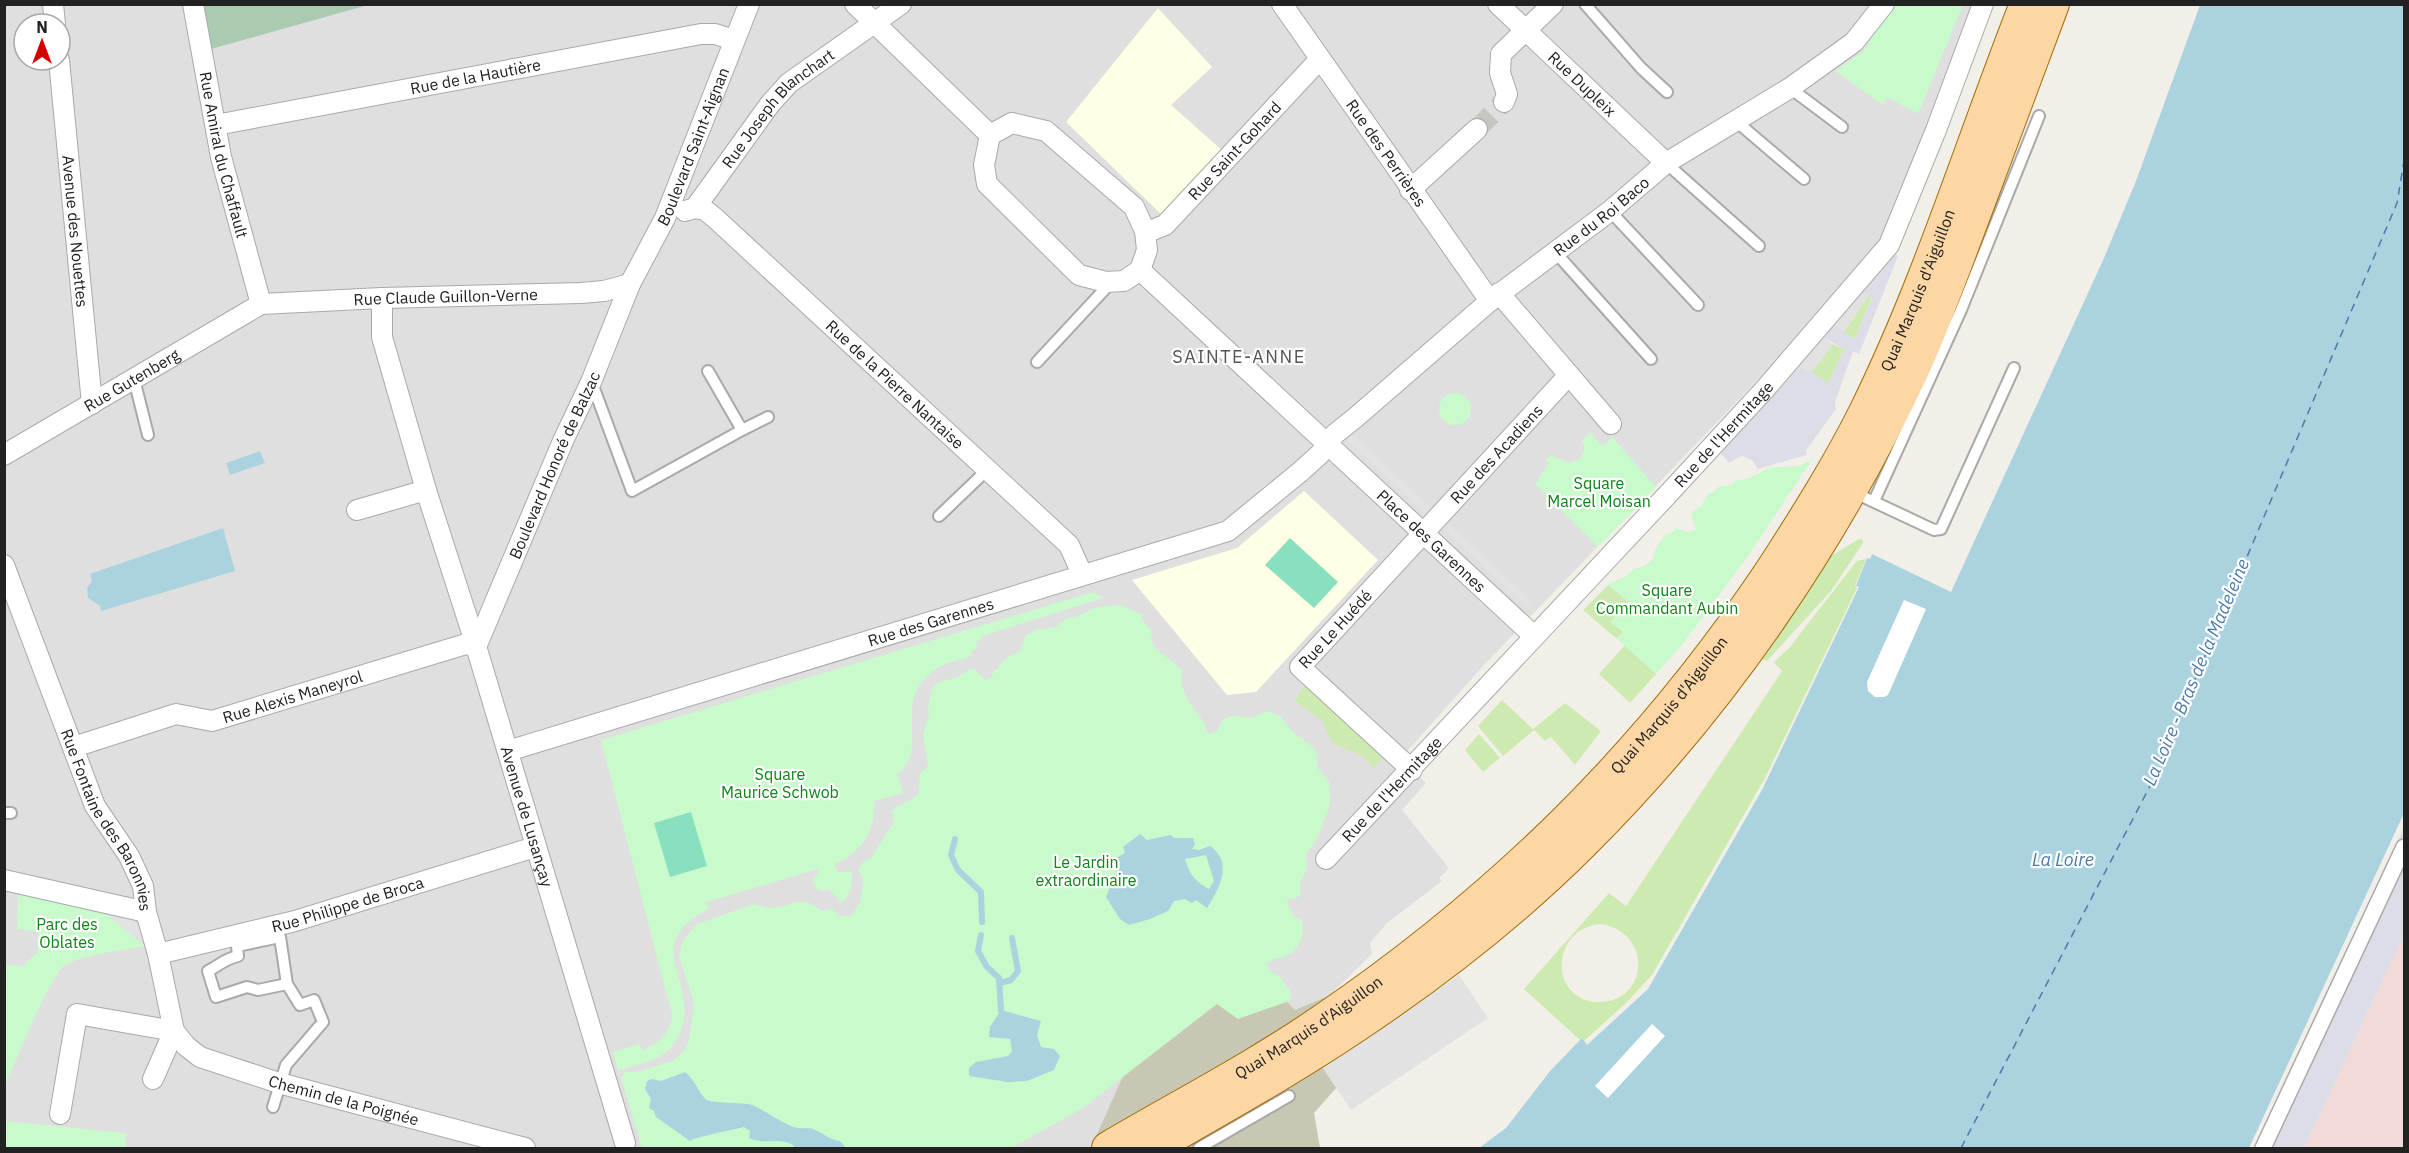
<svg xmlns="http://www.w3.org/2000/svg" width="2409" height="1153" font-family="'IBM Plex Sans',sans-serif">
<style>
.residential{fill:#e0dfdf;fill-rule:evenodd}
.commercial{fill:#f2dad9}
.education{fill:#ffffe5}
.construction{fill:#c7c7b4}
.grass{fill:#cdebb0;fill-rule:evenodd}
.cemetery{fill:#aacbaf}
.park{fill:#c8facc}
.pitch{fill:#88e0be}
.parking{fill:#e2e2e2}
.plaza{fill:#dddde8;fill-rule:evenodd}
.water{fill:#aad3df;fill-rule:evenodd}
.pier{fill:#fff}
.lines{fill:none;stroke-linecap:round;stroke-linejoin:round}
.stream{stroke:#aad3df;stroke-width:6}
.ferry{stroke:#4a7aab;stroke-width:1.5;stroke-dasharray:8 6;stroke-linecap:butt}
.minor-tunnel{stroke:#c8c6c1;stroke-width:20;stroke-dasharray:20 10;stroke-linecap:butt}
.service-casing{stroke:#a9a9a9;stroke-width:14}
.pedestrian-casing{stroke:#a9a9a9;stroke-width:18}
.minor-casing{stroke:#a9a9a9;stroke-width:22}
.primary-casing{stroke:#a06b00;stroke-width:34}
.service{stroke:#fff;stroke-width:10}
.pedestrian{stroke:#fff;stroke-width:15}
.minor{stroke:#fff;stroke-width:20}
.primary{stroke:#fcd6a4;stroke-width:32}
.labels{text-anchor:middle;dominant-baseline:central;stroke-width:4.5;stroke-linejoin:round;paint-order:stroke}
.street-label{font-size:16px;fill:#222;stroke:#fff}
.park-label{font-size:16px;fill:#0c8416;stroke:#fff}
.neighbourhood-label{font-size:18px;letter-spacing:1.5px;fill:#555;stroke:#fff}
.water-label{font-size:18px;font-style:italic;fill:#4a7aab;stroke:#fff}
</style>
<rect width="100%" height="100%" fill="#f2efe9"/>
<path class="residential" d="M5,5H1987L1888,244L1485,664L1400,759L1426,783L1402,810L1449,868L1439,878L1442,881L1387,923L1370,943L1372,954L1332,993L1095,1148H5ZM24,24H60V60H24Z"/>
<path class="commercial" d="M2404,935V1148H2304Z"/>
<path class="education" d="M1158,8L1212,67L1171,105L1224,152L1162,215L1066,122Z
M1304,491L1378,560L1256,692L1227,695L1132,580L1237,548Z"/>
<path class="construction" d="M1253,967L1295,1010L1345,989L1382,1036L1314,1113L1320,1148H1091L1127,1067Z"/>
<path class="grass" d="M1869,295L1872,296L1855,339L1843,333Z
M1833,344L1844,349L1829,383L1811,373Z
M1859,539L1863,540V543L1831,591L1767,661L1763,660L1761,657L1829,557Z
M1866,559L1855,586L1857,588L1765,778L1652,975L1626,1003L1584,1041L1582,1038L1580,1040L1524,989L1609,893L1626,906L1782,671L1774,662L1789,648L1852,567L1857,561ZM1601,924C1655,933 1648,1005 1596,1002C1548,998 1551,928 1601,924Z
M1608,585L1628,601L1623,632L1617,639L1583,610Z
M1625,645L1656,674L1630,703L1599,674Z
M1305,684L1383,757L1373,768L1361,755L1332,743L1322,721L1295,701Z
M1502,700L1533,729L1565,703L1601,731L1575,765L1551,737L1545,741L1534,730L1503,756L1478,726Z
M1479,734L1500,758L1483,772L1465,750Z"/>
<path class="cemetery" d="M203,4L368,5L211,49Z"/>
<path class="park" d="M1891,5H1963L1918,114L1887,97L1883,105L1835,71L1863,52Z
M1439 409a16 16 0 1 1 32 0a16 16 0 1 1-32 0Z
M1590,432L1602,446L1612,437L1656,487L1598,547L1535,484L1549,463L1546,460L1552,454L1557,459L1559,458L1568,463L1580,459L1585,448L1582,440Z
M1813,458L1748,556L1682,645L1656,674L1617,639L1623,632L1610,622L1628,601L1608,585L1626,576L1633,569L1644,566L1653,559L1655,550L1664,536L1673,532L1675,528L1688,532L1696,530L1695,525L1692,520V512L1701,506L1709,493H1713L1718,487L1731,485L1737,480C1750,481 1759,471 1772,468C1787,465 1799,470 1813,458Z
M1093,592L1103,598L982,636V638L977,641L976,649L971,652L972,656C960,660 947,662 936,669C889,700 932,750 897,774L903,793L874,801C876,830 862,852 835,864L838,873L851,871C854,884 851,893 842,903L828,889L822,891L816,888L812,880L819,872L818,869L707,902L708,909C638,947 699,978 681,1030C678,1040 671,1049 662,1055C649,1063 633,1066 618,1071L613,1052L640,1044L642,1051C658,1043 671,1034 672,1015L601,740Z
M1120,605L1141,614L1143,621L1151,630L1152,641L1156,649L1182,670C1178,691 1192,705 1203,721C1206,726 1206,730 1209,734L1217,731C1228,705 1239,721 1254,717C1258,715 1262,712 1267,711L1280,716L1293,732L1313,747L1317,755V767L1330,783C1328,790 1331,795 1330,802C1329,809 1318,838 1314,844C1311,848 1308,850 1305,855C1309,865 1305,875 1300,883L1301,894L1295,899L1289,898L1287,902L1294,917L1303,921C1301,928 1304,934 1301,940C1289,964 1277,953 1267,964L1269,970L1281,978L1291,992L1289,1001L1238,1019L1217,1004L1083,1108L1011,1148H642L621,1078L625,1072H637L672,1061L683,1052L689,1041L694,1002L679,957L682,942L697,924L754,904L769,908L781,907L795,902H808L822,911L832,909L839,916H851L860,903L862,893L863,878L858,869L863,862L871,858L892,825L894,822L892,811C909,796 923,804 919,775L928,766L923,734L929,715L928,706L932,688L941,681L956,678L970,669L976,670L985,681L992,677L993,672L999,668V665L1011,655L1019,652L1026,635L1037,630L1055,627L1069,617C1081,619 1087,608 1099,607C1106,605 1111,607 1120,605Z
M18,893L37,895L106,914L145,946C126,950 78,955 64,966C50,976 14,1065 5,1086V965L22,966L38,952V931L17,929Z
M5,1121L125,1133L126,1148H5Z"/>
<path class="pitch" d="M1290,538L1338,582L1314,608L1265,565Z
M691,812L707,866L670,877L654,823Z"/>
<path class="parking" d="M1861,292L1869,295L1843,333L1831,325Z
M1821,336L1833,344L1811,373L1796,363Z
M1351,433L1433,510L1428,516L1345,438Z
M1448,523L1533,603L1528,608L1443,528Z
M5,886L106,908L147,928L145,946L106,914L37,895L5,891Z
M1459,975L1488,1018L1351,1110L1322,1067Z"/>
<path class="plaza" d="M1891,254L1898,256L1859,354L1853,351L1835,402L1836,409L1807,449L1806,455L1758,469L1752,460L1742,456L1729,463L1718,450ZM1861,292L1872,297L1855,339L1831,325ZM1821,336L1844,349L1829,383L1796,364Z
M2404,827V935L2304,1148H2255Z"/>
<path class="water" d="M2200,5H2404V813L2249,1148H1479L1506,1128L1551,1070L1582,1038L1587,1045L1648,989L1762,790L1859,587L1856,586L1867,558L1870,559L1872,554L1951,592L2104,258L2136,181Z
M260,451L265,463L230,475L226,463Z
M223,528L235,571L101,611L100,606L88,598L87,588L92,581L90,574Z
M1140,834L1147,840L1171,835L1174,838H1193L1195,844L1192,849L1199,850L1210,846C1234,863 1219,889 1207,908L1196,900L1192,903L1185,899L1174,901L1168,911L1150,919L1129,925L1120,919L1106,897L1115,875L1119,872L1115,863L1116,858L1125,853L1123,847ZM1206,855L1214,881L1209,889C1195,881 1190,875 1185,859Z
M1001,1010L1041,1021L1037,1035L1041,1047L1054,1049L1060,1056L1054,1070L1027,1081L1008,1082L969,1076V1068L976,1062L1008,1056L1012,1051L1010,1039L989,1037L990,1027Z
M685,1072C693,1077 702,1098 707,1100C717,1104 742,1102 752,1105C767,1111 783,1125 798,1128C804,1129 809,1127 815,1130C824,1134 831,1140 840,1141L846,1148H796C783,1135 765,1146 749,1138L750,1131L744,1127C733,1130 698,1136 690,1141L656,1117L654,1111L649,1108L651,1099L645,1089L647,1081L652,1079L661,1081Z"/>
<path class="pier" d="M1904,600L1926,609L1888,695L1884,697H1875L1868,691L1867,682Z
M1652,1024L1665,1036L1608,1098L1595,1086Z"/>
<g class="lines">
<path class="stream" d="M955,839L951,855L958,870L981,892L982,922
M981,935L978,951L987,967L999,978L1001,1010
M1000,983L1011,980L1018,971L1012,938"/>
<path class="ferry" d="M1961,1148L2149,788L2397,203L2404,161"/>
<path class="minor-tunnel" d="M1477,129L1504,102"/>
<g class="service-casing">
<path id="service" d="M1585,4L1641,68L1667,92
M1790,88L1842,127
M1737,122L1804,179
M1666,163L1759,246
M1610,211L1698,305
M1556,253L1651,359
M1037,362L1104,290L1106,282
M134,379L148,435
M592,383L632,491L742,430L708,371
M742,430L768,417
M1853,492L1934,530L1941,529L2014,368
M1874,501L1961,310L2039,116
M939,516L987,470
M4,813H11
M273,1107L286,1065L323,1022L314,1000L300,1005L287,984L280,937L237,946L238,956C224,959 220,965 208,971L216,997L247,987L258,990L287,984
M1199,1148L1289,1096"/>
</g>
<g class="pedestrian-casing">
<path id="pedestrian" d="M2263,1148L2404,847"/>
</g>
<g class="minor-casing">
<g id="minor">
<path d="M53,4L55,24"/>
<path id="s1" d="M193,4L221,157L261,304"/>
<path d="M855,4L990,135"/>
<path id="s2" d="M1282,4L1490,301"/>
<path id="s3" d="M1498,4L1666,163"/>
<path id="s4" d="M59,60L92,404"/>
<path d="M1504,102L1507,94L1500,73L1501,54L1553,4"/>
<path id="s5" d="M216,125L701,34H715L734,40"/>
<path d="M990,135L984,165L987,184L1079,275L1106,282L1124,281L1140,270"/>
<path d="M990,135L1012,123L1046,131L1134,207L1145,231L1147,250L1140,270"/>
<path d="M1410,190L1477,129"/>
<path id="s6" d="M695,208L705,210L715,218L1069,545L1082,574"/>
<path id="s7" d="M685,211L695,208L770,104L789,83L901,4"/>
<path id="s8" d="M1145,231H1150L1165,225L1320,59"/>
<path id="s9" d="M1140,270L1534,636"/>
<path d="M1499,293L1611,424"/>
<path id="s10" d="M382,298V337L426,490L473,636L625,1143"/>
<path id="s11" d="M4,455L261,304L382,298L581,293L604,291L630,284"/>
<path d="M357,510L426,490"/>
<path id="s12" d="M4,565L95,806L129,856L143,886L146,912L158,954L174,1031L153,1079"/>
<path id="s13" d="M476,647L563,441L591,382L630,284L665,218L749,4"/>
<path id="s14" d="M74,747L176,714L212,721L466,644L476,647"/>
<path id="s15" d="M508,751L1228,531L1300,472L1320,454L1335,434L1355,418L1490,301L1610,211L1666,163L1790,88L1854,42L1884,4"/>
<path id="s16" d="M1412,770L1300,667L1569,375"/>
<path id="s17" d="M1326,859L1670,492L1765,389L1889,245L1936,130L1983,4"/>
<path d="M4,880L146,912"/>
<path id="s18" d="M158,954L295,921L535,847"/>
<path id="s19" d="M60,1114L77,1014L174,1031L186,1046L200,1057L279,1083L525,1148"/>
</g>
</g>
<g class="primary-casing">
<g id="primary">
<path id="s20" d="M1108,1148C1179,1106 1255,1067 1323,1020C1504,896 1649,753 1771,571C1804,520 1837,468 1864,414C1929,283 1972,141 2026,4"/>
<path d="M1153,1148C1220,1109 1289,1071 1353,1028C1434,974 1513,913 1582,844C1721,706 1834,541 1916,363C1934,322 1950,280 1966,237C1995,160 2024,82 2053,4"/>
</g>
</g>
<use href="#service" class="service"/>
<use href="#pedestrian" class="pedestrian"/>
<use href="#minor" class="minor"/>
<use href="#primary" class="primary"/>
</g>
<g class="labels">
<g class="street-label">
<text stroke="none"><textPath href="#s5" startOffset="264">Rue de la Hautière</textPath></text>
<text stroke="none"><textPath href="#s3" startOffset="116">Rue Dupleix</textPath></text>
<text stroke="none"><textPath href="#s7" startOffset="141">Rue Joseph Blanchart</textPath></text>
<text stroke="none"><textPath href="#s13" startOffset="546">Boulevard Saint-Aignan</textPath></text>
<text stroke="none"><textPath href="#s8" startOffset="123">Rue Saint-Gohard</textPath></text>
<text stroke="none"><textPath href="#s2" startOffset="182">Rue des Perrières</textPath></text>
<text stroke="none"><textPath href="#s1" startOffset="154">Rue Amiral du Chaffault</textPath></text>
<text stroke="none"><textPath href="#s15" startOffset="1242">Rue du Roi Baco</textPath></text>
<text stroke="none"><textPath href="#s4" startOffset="172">Avenue des Nouettes</textPath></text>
<text stroke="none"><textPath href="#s20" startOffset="1206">Quai Marquis d'Aiguillon</textPath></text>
<text stroke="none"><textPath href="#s11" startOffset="483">Rue Claude Guillon-Verne</textPath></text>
<text stroke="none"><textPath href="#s11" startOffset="148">Rue Gutenberg</textPath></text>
<text stroke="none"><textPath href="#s6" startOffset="268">Rue de la Pierre Nantaise</textPath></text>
<text stroke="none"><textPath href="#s17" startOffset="582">Rue de l'Hermitage</textPath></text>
<text stroke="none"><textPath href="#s16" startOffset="442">Rue des Acadiens</textPath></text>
<text stroke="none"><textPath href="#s13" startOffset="198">Boulevard Honoré de Balzac</textPath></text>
<text stroke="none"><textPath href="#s9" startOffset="398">Place des Garennes</textPath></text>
<text stroke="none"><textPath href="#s15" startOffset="442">Rue des Garennes</textPath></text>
<text stroke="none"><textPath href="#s16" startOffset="204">Rue Le Huédé</textPath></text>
<text stroke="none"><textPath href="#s14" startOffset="228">Rue Alexis Maneyrol</textPath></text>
<text stroke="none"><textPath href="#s20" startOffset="720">Quai Marquis d'Aiguillon</textPath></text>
<text stroke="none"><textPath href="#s17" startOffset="96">Rue de l'Hermitage</textPath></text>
<text stroke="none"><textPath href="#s10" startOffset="540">Avenue de Lusançay</textPath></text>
<text stroke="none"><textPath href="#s12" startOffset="276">Rue Fontaine des Baronnies</textPath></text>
<text stroke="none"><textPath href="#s18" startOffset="196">Rue Philippe de Broca</textPath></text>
<text stroke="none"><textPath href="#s20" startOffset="234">Quai Marquis d'Aiguillon</textPath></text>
<text stroke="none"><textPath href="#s19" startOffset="387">Chemin de la Poignée</textPath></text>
</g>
<g class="park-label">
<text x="1599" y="483">Square<tspan x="1599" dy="18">Marcel Moisan</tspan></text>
<text x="1667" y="590">Square<tspan x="1667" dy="18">Commandant Aubin</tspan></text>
<text x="780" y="774">Square<tspan x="780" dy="18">Maurice Schwob</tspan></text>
<text x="1086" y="862">Le Jardin<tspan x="1086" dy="18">extraordinaire</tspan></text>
<text x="67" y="924">Parc des<tspan x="67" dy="18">Oblates</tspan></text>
</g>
<g class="neighbourhood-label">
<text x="1239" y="356">SAINTE-ANNE</text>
</g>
<g class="water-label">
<text transform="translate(2196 672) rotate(-67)">La Loire - Bras de la Madeleine</text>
<text x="2063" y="859">La Loire</text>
</g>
</g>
<rect width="2409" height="1153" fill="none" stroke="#222222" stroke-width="12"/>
<g transform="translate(42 42)"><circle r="28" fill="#ffffff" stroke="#a7a7a7" stroke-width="1.5"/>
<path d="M0-4.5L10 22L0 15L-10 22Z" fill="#d40000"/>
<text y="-9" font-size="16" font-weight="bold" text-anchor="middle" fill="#222222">N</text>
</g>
</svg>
